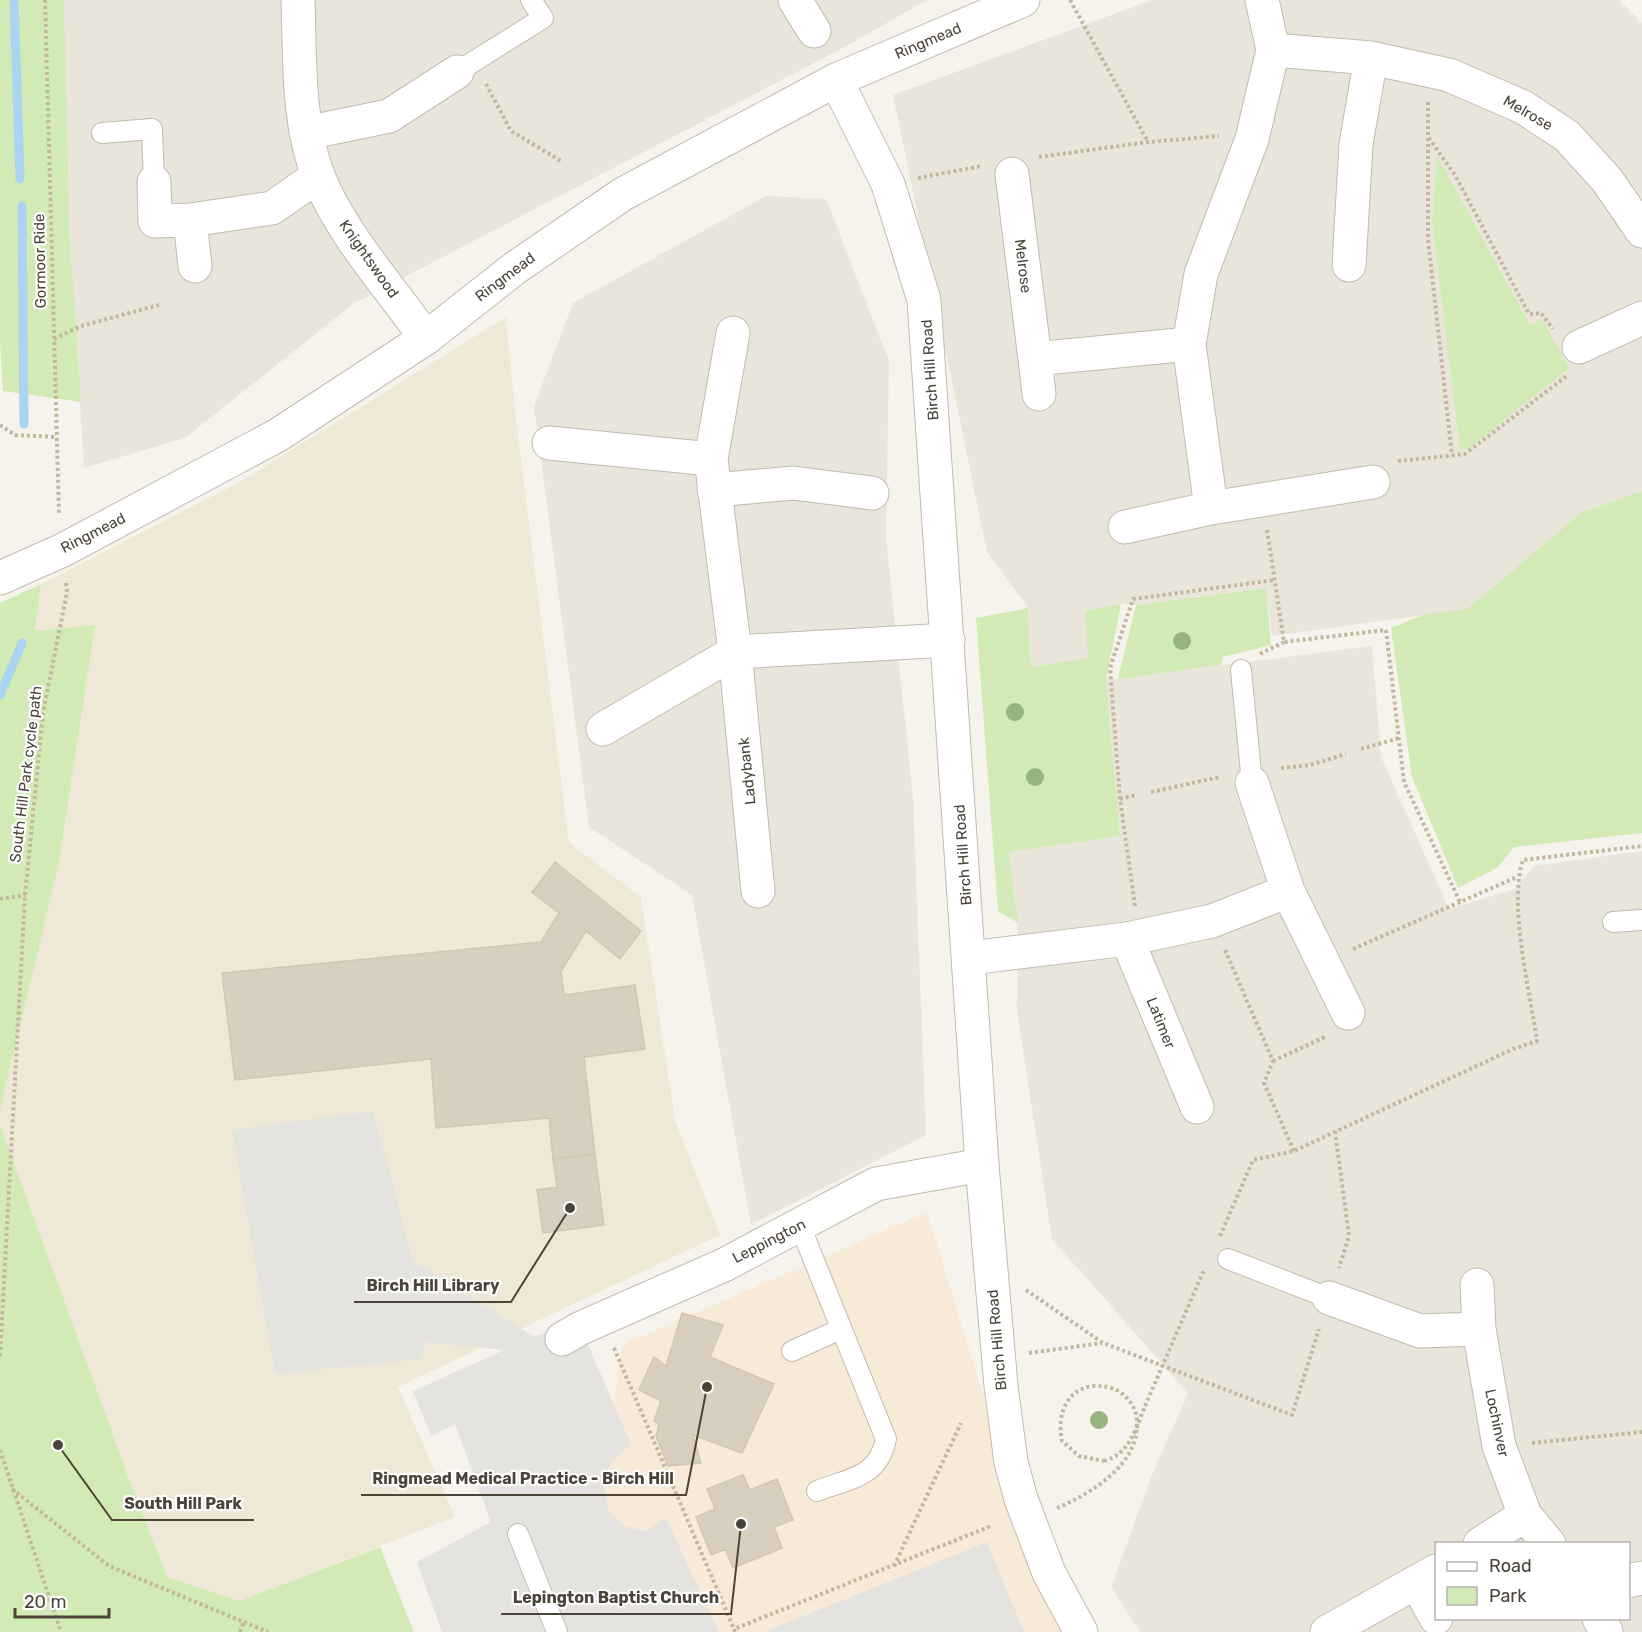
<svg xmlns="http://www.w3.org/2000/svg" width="1642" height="1632" font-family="Rubik,sans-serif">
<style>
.residential{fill:#eae5da;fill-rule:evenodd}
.commercial{fill:#f7ead8}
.education{fill:#efe8d6}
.green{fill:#d2eab5}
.parking{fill:#e5e3e0}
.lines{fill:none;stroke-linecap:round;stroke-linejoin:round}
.stream{stroke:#a9d4f2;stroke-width:9}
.building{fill:#d8cfc1;stroke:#d3c7b4;stroke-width:1.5}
.service-casing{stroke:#c2bbae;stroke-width:22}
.minor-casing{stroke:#c2bbae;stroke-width:35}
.tertiary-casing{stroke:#c2bbae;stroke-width:35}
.path{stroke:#c4b79f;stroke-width:4;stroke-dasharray:3 3;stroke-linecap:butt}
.service{stroke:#fff;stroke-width:20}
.minor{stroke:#fff;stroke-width:33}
.tertiary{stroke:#fff;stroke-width:33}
.path-bridge{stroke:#c4b79f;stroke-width:4;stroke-dasharray:3 3;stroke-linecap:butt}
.tree{fill:#97b381}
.labels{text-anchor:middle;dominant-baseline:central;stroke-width:4.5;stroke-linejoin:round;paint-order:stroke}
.street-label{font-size:15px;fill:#4b4439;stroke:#fff}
.leader{fill:none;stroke:#4b4439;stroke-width:2}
.callout-dot{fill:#4b4439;stroke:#fff;stroke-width:2}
.callout-label{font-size:16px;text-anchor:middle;font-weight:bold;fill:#4b4439;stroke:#fff;stroke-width:4.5;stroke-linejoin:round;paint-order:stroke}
</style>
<rect width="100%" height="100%" fill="#f6f3ec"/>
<path class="residential" d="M64,0H927L843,48L353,304L185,438L84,468L70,238Z
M1152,0H1619L1642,23V491L1582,512L1467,609L1272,636L1266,588L1136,605L1121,604L1088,658L1031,667L1028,608L987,552L893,95Z
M766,196L826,199L889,361L886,537L913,799L926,1135L751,1225L692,895L589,827L534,406L573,303Z
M1372,646L1381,757L1449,909L1515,889L1534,866L1642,851V1632H1140L1111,1587L1152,1475L1188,1393L1052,1239L1017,1011L1018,923L1009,852L1120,836L1106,680ZM1436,1544H1628V1618H1436Z"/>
<path class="commercial" d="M927,1212L1050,1613L1064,1632H580L622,1345Z"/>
<path class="education" d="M506,317L514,401L569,843L641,897L675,1120L720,1235L398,1387L455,1517L240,1601L167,1577L76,1340L0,1126V884L41,584L240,482Z"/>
<path class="green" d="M0,0H64L70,238L81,402L3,391L0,344Z
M1437,156L1530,325L1542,319L1569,368L1468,449H1460L1432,222Z
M1642,491V833L1514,847L1497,868L1458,888L1412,777L1391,628L1425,614L1467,609L1582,512Z
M41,584L35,631L95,625L59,862L0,1110V603Z
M1266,588L1271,645L1223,657L1221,665L1118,679L1136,605Z
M1121,604L1106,680L1120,836L1009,852L1018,923L998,911L976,618L1028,608L1031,667L1088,658L1085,611Z
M0,1125L128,1476L167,1577L240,1601L380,1547L414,1632H0Z"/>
<path class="parking" d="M373,1111L413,1261L533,1336L579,1324L631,1444L610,1463L604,1486L609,1511L624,1526L644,1531L666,1518L719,1632H442L417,1562L491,1522L455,1424L431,1436L413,1391L504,1350L425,1342L422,1359L275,1374L232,1130Z
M987,1542L1024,1632H764Z"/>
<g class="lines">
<path class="stream" d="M14,0L20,179
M22,206L24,424
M0,695L22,643"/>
</g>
<path class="building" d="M555,862L641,931L620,959L586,931L561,971L564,995L635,985L645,1049L584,1057L595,1154L553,1159L549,1118L436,1128L431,1059L235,1080L222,973L541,942L559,913L532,892Z
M595,1154L604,1225L543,1233L537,1190L557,1187L553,1159Z
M682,1313L723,1325L710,1357L774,1384L742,1453L693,1435L701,1463L668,1466L656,1436L659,1424L654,1421L661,1401L639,1390L654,1357L666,1366Z
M743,1475L750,1490L777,1479L793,1520L774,1527L782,1548L733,1568L725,1549L711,1555L696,1517L715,1509L707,1489Z"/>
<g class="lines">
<g class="service-casing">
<path id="service" d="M457,72L543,18L531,0
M102,133L152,129L154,182
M1241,670L1252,783
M1613,922L1642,920
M800,1226L886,1439C878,1478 850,1478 817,1491
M1228,1259L1329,1298
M792,1351L841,1329
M518,1534L557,1632"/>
</g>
<g class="minor-casing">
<path id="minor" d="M298,0C300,58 297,122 319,178C341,233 391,289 426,338
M795,0L814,31
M1262,0L1273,50L1252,139L1201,274L1189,344L1211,508L1373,482
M1273,50L1371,58L1449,75L1523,107L1567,136L1607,180L1642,231
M306,133L389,116L457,72
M1012,174L1035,359L1189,344
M154,182L155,221L190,220
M1349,265L1356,144L1371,58
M195,266L190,220L272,208L318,176
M733,333L711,459L735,652L948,640
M1579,347L1642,318
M1035,359L1039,394
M549,443L711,459
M714,490L793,483L872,493
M1125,527L1211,508
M603,729L735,652L758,891
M1252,783L1288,891
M1127,939L1197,1107
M970,958L1127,939L1212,921L1288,891L1348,1013
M1477,1285L1479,1329L1499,1446L1525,1515L1549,1544
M1329,1298L1420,1331L1479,1329
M562,1339L581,1328L724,1265L876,1184L982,1165
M1480,1544L1525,1515
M1628,1581L1642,1578
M1417,1584L1436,1618
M1599,1618L1606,1632
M1327,1632L1436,1571"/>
</g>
<g class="tertiary-casing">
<path id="tertiary" d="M836,80L888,184L924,300L982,1165L1001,1386L1011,1462L1021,1499L1049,1573L1081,1632
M0,578L63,550L278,435L426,338L515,268L623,194L836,80L1023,0"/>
</g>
<path class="path" d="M45,0L59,515
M1070,0L1148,142
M486,84L511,131L561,161
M1428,102V137L1455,175L1529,314L1541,313L1553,329
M1428,138V239L1452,455
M1039,157L1148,142L1219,136
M918,178L982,166
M54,339L81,326L159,305
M0,425L15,435L56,437
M1398,461L1465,454L1568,375
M1267,530L1284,642L1386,630L1404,782L1460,902
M1260,654L1284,642
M1361,749L1399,738
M1281,768L1310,765L1346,754
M1151,792L1220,777
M1120,799L1136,795
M0,899L25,895
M1135,906L1120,799L1110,668L1133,599L1275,580
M1353,949L1517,877
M1225,950L1273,1061L1264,1083L1294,1151
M1273,1061L1327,1036
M1335,1131L1349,1236L1339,1268
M1220,1236L1253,1160L1294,1151L1513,1049L1537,1041C1530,992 1508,904 1523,860L1642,846
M1026,1290L1103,1343L1292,1415L1319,1329
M614,1348L734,1629
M1029,1353L1102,1343
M0,1356L25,895L43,713L67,592L66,582
M1145,1406L1204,1270
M1532,1443L1642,1432
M0,1450L61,1632
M12,1489L109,1566L268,1632
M1057,1508C1092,1493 1138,1465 1137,1423C1137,1410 1131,1400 1120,1392C1113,1387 1103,1386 1094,1386C1065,1389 1057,1416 1062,1441L1079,1456L1104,1461
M894,1566L961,1423
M240,1632L243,1623
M735,1632L734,1629L991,1526"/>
<use href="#service" class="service"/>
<use href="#minor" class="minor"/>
<use href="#tertiary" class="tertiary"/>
<path class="path-bridge" d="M1104,1461C1130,1454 1136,1428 1145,1406"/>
</g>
<g class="tree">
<circle cx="1182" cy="641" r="9"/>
<circle cx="1015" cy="712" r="9"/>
<circle cx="1035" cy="777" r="9"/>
<circle cx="1099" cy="1420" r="9"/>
</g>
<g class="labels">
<g class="street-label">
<text transform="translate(928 41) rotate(-23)">Ringmead</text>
<text transform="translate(1528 113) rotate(30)">Melrose</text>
<text transform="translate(369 259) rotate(55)">Knightswood</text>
<text transform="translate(40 261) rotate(-91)">Gormoor Ride</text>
<text transform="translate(1023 266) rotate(83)">Melrose</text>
<text transform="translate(505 277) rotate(-37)">Ringmead</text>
<text transform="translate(930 370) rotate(-94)">Birch Hill Road</text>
<text transform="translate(93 533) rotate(-27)">Ringmead</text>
<text transform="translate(747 771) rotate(-96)">Ladybank</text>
<text transform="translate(26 774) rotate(-83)">South Hill Park cycle path</text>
<text transform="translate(963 855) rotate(-94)">Birch Hill Road</text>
<text transform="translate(1161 1023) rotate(68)">Latimer</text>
<text transform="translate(769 1241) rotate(-27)">Leppington</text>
<text transform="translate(997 1340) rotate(-95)">Birch Hill Road</text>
<text transform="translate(1497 1423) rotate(78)">Lochinver</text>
</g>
</g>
<path class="leader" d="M570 1208L511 1302H354M707 1387L686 1495H361M58 1445L112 1520H254M741 1524L731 1614H501"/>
<g class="callout-dot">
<circle cx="570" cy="1208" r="6"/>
<circle cx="707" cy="1387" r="6"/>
<circle cx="58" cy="1445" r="6"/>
<circle cx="741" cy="1524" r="6"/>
</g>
<g class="callout-label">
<text x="433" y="1291">Birch Hill Library</text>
<text x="523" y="1484">Ringmead Medical Practice - Birch Hill</text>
<text x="183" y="1509">South Hill Park</text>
<text x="616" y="1603">Lepington Baptist Church</text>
</g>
<rect x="1435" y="1542" width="195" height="78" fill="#ffffff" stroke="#b7b4b0" stroke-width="1.5"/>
<rect x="1447" y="1562" width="30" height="9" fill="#ffffff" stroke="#b7b4b0" stroke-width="1.5"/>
<text x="1489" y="1572" font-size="18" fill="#4b4439">Road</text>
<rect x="1447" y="1587" width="30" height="18" fill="#d2eab5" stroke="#b7b4b0" stroke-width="1.5"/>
<text x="1489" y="1602" font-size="18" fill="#4b4439">Park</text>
<path d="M15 1608v9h94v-9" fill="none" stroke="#4b4439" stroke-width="3"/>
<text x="24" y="1608" font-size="18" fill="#4b4439" stroke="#ffffff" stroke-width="4.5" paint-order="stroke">20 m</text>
</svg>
